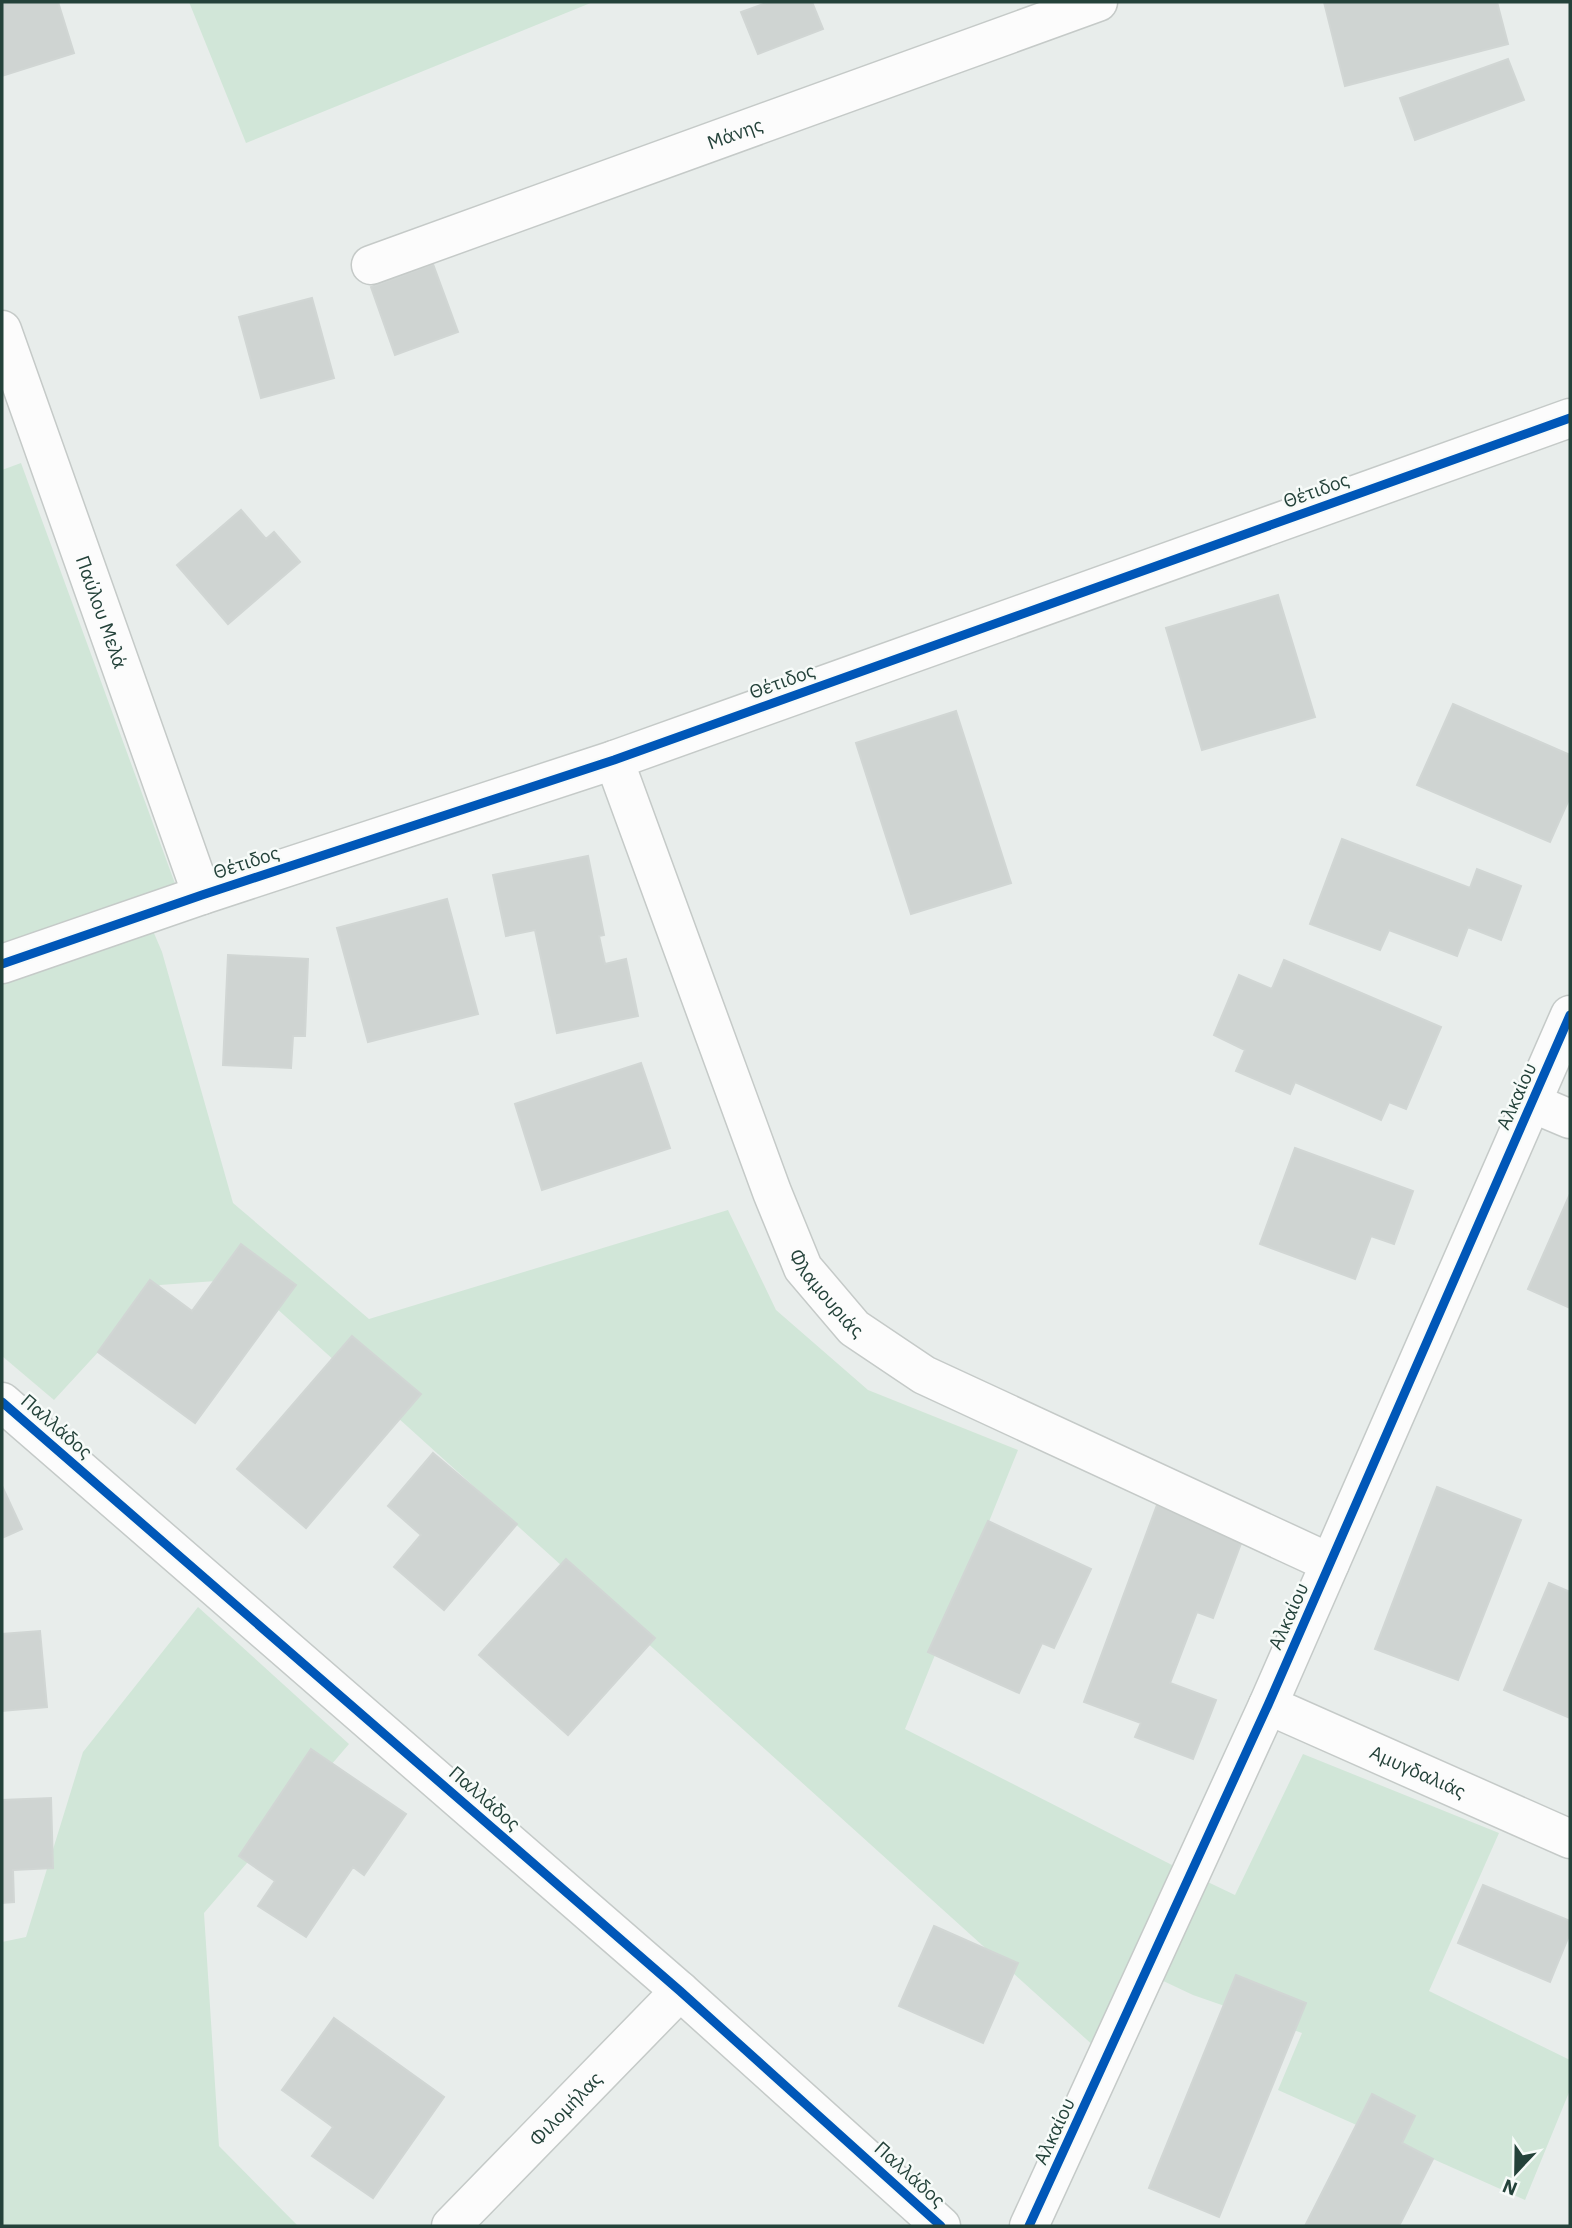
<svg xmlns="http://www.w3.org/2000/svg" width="1572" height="2228" font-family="'IBM Plex Sans',sans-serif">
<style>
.green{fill:#d1e6d8}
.building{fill:#cfd4d2;stroke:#d1d6d4;stroke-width:2}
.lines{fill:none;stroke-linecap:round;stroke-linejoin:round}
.minor-casing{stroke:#c5cac8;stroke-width:41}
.minor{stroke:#fcfcfc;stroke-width:38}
.cycleway-casing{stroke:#f7fbf9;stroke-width:13}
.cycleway{stroke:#0057b8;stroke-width:9}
.labels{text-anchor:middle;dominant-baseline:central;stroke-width:5;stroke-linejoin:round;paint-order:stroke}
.street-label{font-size:19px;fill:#24423a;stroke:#f7fbf9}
</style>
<rect width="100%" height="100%" fill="#e8edeb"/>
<path class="green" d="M189,2H593L246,143Z
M21,463L177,889L142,905L162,952L233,1203L369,1319L728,1210L776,1310L868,1390L1018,1450L905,1729L1170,1864L1235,1895L1303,1754L1499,1833L1429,1991L1570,2060V2090L1525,2200L1278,2090L1302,2033L1193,1995L1140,1970L1096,2048L244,1279L160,1285L54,1400L2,1356V470Z
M198,1607L349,1744L204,1913L219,2146L298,2226H2V1942L26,1937L83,1752Z"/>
<path class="building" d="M2,2H58L74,53L2,76Z
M769,2H812L823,29L758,54L741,12Z
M1324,2H1497L1508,44L1345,86Z
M1508,59L1524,100L1415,140L1400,98Z
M433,264L458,332L395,355L371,287Z
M312,298L334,378L261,398L239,317Z
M241,510L266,539L274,532L300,562L228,624L177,565Z
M1278,595L1315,717L1202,750L1166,628Z
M1453,704L1570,755V797L1550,842L1417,785Z
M956,711L1011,883L911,914L856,743Z
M1342,839L1470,888L1477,869L1521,886L1501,940L1468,927L1457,956L1389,930L1380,950L1310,924Z
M588,856L604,935L599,936L605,964L626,959L638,1016L557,1033L535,930L506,936L493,875Z
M447,899L478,1014L368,1042L337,928Z
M228,955L308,959L305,1036H293L291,1068L223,1065Z
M1284,960L1441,1027L1406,1109L1389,1102L1381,1120L1295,1082L1290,1094L1236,1071L1245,1050L1214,1035L1239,975L1272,989Z
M641,1063L670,1148L542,1190L515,1104Z
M1295,1148L1413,1191L1394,1244L1371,1236L1355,1279L1260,1244Z
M1570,1194V1308L1528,1289Z
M241,1244L296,1285L195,1423L98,1352L150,1280L192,1311Z
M352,1336L421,1394L306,1528L237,1469Z
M433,1453L517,1524L444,1610L394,1567L421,1535L388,1506Z
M2,1486L22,1529L2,1538Z
M1437,1487L1521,1520L1458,1680L1375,1649Z
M1157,1505L1243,1538L1213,1618L1197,1612L1170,1683L1216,1700L1193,1759L1135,1737L1141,1723L1084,1702Z
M988,1521L1091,1569L1054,1648L1042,1643L1019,1693L928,1652Z
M566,1559L655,1638L568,1735L479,1655Z
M1549,1583L1570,1592V1718L1504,1690Z
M40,1631L47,1707L2,1711V1634Z
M311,1749L406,1814L364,1875L353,1867L306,1937L258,1906L275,1881L239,1856Z
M51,1798L53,1868L13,1870L14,1902L2,1903V1800Z
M1483,1885L1570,1921V1933L1550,1982L1458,1943Z
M934,1926L1018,1963L983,2043L899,2006Z
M1236,1975L1306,2003L1219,2217L1149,2188Z
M334,2018L444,2097L373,2198L312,2156L333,2127L282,2090Z
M1372,2094L1415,2116L1402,2143L1433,2159L1399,2226H1305Z"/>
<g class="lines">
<g class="minor-casing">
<g id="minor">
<path id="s1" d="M371,265L1098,2"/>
<path id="s2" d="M2,330L202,895"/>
<path id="s3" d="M614,760L772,1192L803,1268L854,1328L924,1375L1330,1563"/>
<path d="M2,964L202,895L614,760L1570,418"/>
<path d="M1532,1103L1570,1119"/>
<path d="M2,1402L680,1991L941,2226"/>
<path id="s4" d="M1268,1705L1570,1839"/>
<path id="s5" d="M451,2226L680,1991"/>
<path d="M1029,2226L1268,1705L1570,1015"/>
</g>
</g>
<use href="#minor" class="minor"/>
<g class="cycleway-casing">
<path id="cycleway" d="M2,964L202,895L614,760L1570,418
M2,1402L680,1991L941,2226
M1029,2226L1268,1705L1570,1015"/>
</g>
<use href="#cycleway" class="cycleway"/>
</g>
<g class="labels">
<g class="street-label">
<text stroke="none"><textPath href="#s1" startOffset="387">Μάνης</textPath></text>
<text transform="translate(1316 490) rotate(-20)">Θέτιδος</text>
<text stroke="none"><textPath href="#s2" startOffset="299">Παύλου Μελά</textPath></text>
<text transform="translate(782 681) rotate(-20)">Θέτιδος</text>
<text transform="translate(246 862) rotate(-18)">Θέτιδος</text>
<text transform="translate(1516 1096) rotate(-66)">Αλκαίου</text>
<text stroke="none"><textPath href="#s3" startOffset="576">Φλαμουριάς</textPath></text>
<text transform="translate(57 1426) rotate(41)">Παλλάδος</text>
<text transform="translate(1288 1616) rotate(-66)">Αλκαίου</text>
<text stroke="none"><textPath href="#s4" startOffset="164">Αμυγδαλιάς</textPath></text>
<text transform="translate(485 1798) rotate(41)">Παλλάδος</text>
<text stroke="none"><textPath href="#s5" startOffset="164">Φιλομήλας</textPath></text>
<text transform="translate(1054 2131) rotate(-65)">Αλκαίου</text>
<text transform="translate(910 2174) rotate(42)">Παλλάδος</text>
</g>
</g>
<rect width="1572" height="2228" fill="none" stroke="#24423a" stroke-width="7"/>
<g transform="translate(1516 2172) rotate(202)" stroke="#f7fbf9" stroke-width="5" paint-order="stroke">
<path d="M0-5L12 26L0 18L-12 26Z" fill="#24423a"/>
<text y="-10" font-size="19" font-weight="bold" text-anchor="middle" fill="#24423a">N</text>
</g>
</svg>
